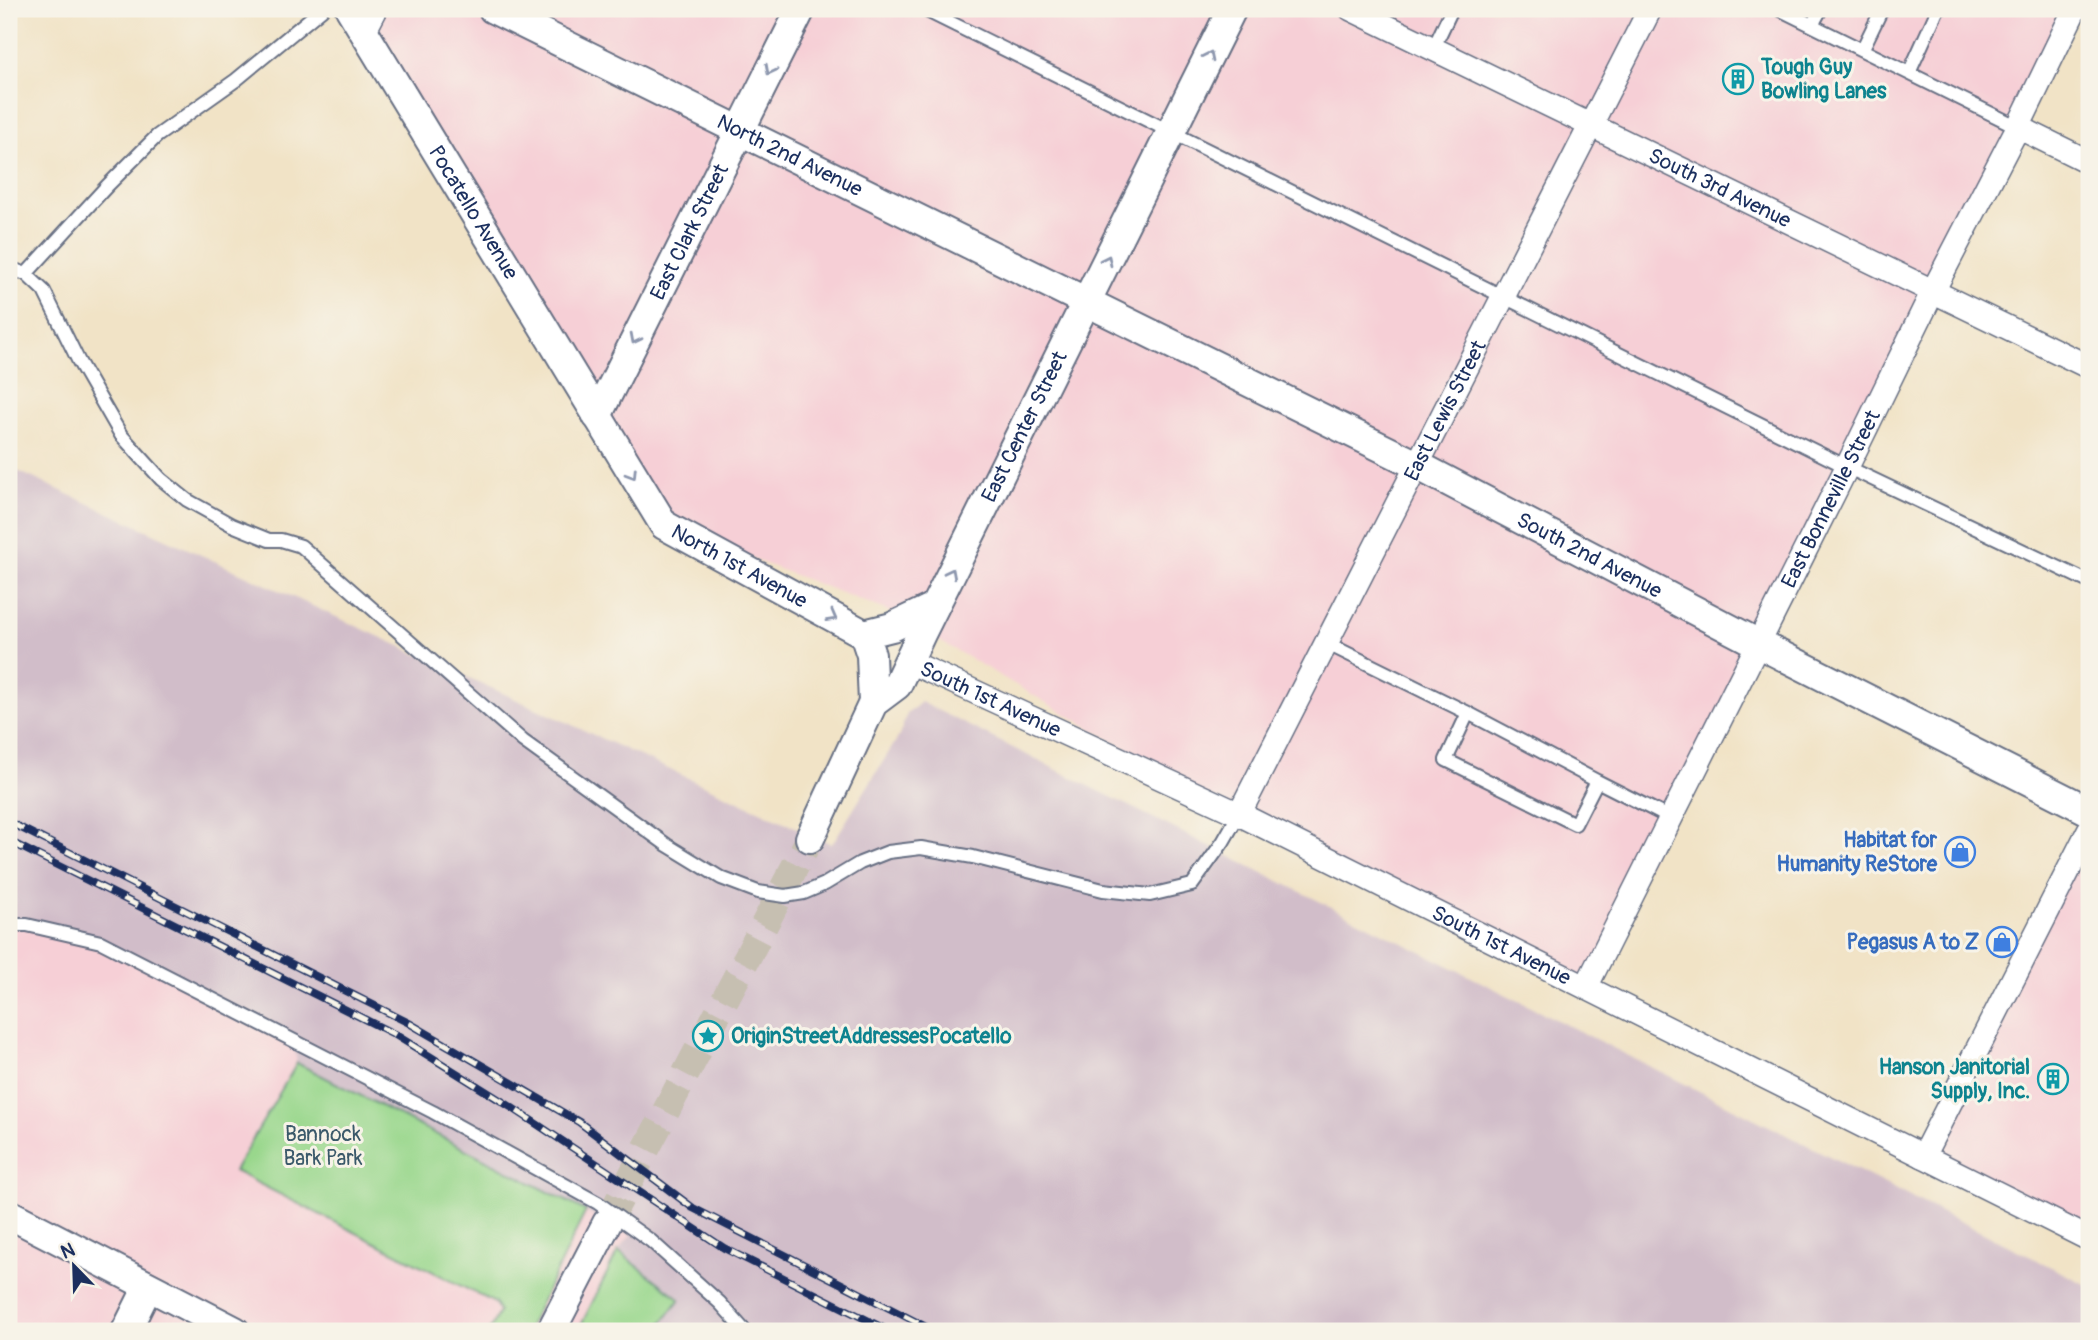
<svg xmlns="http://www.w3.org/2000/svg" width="2098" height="1340" font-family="Pangolin,sans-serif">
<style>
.built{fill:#f6cfd6}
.industrial{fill:#d1bdc9}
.green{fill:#99d78c;stroke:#5a8375;stroke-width:2}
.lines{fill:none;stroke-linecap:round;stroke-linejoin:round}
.tertiary-tunnel{stroke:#c6bfb1;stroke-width:28;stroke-dasharray:28 14;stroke-linecap:butt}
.service-casing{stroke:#666e82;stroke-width:16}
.minor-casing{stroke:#666e82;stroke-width:26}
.tertiary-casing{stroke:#666e82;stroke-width:32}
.service{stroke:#fff;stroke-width:12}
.minor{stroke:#fff;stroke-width:23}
.tertiary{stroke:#fff;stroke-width:28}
.rail-casing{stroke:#1b2f5e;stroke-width:8}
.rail{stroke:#f7f3e8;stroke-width:5;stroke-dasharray:16;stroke-linecap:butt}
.oneway{stroke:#8d97ae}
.labels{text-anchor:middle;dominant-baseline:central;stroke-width:6;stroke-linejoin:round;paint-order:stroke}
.culture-label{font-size:21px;font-weight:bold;fill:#0d838f;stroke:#f7f3e8;text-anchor:start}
.street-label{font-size:21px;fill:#1b2f5e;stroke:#f7f3e8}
.shop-label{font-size:21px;font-weight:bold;fill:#366cbe;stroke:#f7f3e8;text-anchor:end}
.park-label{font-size:21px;fill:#3a596a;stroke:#f7f3e8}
</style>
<rect width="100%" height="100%" fill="#f7f3e8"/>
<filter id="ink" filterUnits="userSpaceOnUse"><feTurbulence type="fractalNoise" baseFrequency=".0143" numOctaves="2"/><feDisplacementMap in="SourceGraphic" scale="14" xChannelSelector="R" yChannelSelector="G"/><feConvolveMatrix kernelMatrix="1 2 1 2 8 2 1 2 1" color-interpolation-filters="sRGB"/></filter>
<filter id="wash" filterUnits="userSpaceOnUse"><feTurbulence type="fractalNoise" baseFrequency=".00686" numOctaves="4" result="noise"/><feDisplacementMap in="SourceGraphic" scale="28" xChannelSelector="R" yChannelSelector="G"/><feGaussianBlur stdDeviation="1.57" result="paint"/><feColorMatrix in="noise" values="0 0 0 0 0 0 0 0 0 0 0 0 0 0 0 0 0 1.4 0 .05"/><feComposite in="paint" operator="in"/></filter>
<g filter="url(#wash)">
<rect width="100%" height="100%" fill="#f1e3c6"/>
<path class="built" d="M350,9H2074L1586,987L1239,814L886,610L664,525Z
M2089,830V1240L1923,1156Z
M9,925L101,942L293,1041L298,1063L631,1235L618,1251L656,1331H9Z"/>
<path class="industrial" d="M9,467L832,844L899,736L907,714L921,702L2089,1286V1331H656L680,1299L618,1251L631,1235L297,1063L293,1041L101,942L9,925Z"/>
<path class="green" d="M297,1063L586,1211L527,1331H489L499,1312L495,1303L234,1171Z
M618,1251L680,1299L656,1331H578Z"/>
</g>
<g filter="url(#ink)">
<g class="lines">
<path class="tertiary-tunnel" d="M607,1223L810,838"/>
<g class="service-casing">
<path id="service" d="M923,9L1847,467L2089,582
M1779,9L2018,127
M1812,25L1821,9
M1433,49L1452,9
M1862,50L1882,9
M1909,73L1938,9
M9,268L26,274L44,291L79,362L121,435L161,479L187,500L232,525L269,540H281L301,546L523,741L667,845L721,878L758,892L785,896L804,893L825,884L860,863L888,852L921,848L973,857L1103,890L1150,895L1192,885L1223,842L1239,814
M26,274L107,186L157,136L236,80L322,9
M1326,643L1468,713L1597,781L1575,824L1446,760L1468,713
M1597,781L1670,818
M9,925H27L101,942L433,1112L540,1171L598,1203L651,1241L720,1303L745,1331"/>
</g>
<g class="minor-casing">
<g id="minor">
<path id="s1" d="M1351,9L2089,367"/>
<path d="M364,32L376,9"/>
<path d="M2018,127L2089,162"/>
<path id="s2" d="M908,661L1239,814L2089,1239"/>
<path id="s3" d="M1239,814L1650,9"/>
<path id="s4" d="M1586,987L1847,467L1933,291L2018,127L2075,9"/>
<path d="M1923,1156L2089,830"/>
</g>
</g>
<g class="tertiary-casing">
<g id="tertiary">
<path id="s5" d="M350,9L664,525L864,634L871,655L873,703"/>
<path id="s6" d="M493,9L1417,465L1757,643L2089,811"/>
<path id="s7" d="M597,416L801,9"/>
<path d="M864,634L892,627L934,607"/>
<path id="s8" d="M810,838L873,703L897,685L921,634L1232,9"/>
<path d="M9,1214L235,1331"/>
<path d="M126,1331L148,1287"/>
<path d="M551,1331L607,1223"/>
</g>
</g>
<use href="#service" class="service"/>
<use href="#minor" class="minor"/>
<use href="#tertiary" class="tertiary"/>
<g class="rail-casing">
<path id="rail" d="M9,822L409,1023L579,1122L693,1208L934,1331
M9,841L394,1034L511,1107L724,1248L889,1331"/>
</g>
<use href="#rail" class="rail"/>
</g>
<defs><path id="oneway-chevron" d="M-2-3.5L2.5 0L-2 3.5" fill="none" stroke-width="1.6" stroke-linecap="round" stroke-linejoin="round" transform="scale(1.75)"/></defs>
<g class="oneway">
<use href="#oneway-chevron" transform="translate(1209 56) rotate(-64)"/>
<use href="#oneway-chevron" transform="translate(770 70) rotate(117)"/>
<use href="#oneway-chevron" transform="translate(1107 260) rotate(-64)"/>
<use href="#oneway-chevron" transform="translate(635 339) rotate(117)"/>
<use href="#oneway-chevron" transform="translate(632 474) rotate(58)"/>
<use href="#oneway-chevron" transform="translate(951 573) rotate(-63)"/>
<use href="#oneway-chevron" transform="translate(832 617) rotate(29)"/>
</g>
</g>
<defs>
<g id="building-ring" transform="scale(1.575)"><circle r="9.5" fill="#f7f3e8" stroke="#0f9aa8" stroke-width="1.5"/><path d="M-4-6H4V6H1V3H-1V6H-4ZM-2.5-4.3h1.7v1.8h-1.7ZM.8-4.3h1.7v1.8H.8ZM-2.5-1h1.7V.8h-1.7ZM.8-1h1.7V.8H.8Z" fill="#0f9aa8"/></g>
<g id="shop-ring" transform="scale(1.575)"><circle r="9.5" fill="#f7f3e8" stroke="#3f7fe0" stroke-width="1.5"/><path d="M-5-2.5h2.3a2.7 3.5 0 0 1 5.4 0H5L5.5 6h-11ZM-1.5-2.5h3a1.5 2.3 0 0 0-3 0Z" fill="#3f7fe0"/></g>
<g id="sight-ring" transform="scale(1.575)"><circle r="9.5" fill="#f7f3e8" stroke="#0f9aa8" stroke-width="1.5"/><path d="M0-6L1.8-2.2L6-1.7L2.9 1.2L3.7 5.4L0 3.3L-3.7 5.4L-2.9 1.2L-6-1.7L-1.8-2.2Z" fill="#0f9aa8"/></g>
</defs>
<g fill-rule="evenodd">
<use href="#building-ring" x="1738" y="79"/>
<use href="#shop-ring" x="1960" y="852"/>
<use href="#shop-ring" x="2002" y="942"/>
<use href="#sight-ring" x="708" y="1036"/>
<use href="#building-ring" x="2053" y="1079"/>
</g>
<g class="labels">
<g class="culture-label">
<text x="1761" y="67">Tough Guy<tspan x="1761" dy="24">Bowling Lanes</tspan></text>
<text x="731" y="1036">OriginStreetAddressesPocatello</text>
<text x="2030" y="1067" text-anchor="end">Hanson Janitorial<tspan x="2030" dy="24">Supply, Inc.</tspan></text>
</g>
<g class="street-label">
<text stroke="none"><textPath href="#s6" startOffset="331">North 2nd Avenue</textPath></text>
<text stroke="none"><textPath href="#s1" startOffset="410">South 3rd Avenue</textPath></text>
<text stroke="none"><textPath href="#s5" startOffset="238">Pocatello Avenue</textPath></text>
<text stroke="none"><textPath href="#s7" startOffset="206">East Clark Street</textPath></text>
<text stroke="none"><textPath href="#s3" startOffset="453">East Lewis Street</textPath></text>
<text stroke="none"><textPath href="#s8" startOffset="467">East Center Street</textPath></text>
<text stroke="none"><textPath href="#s4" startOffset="546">East Bonneville Street</textPath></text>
<text stroke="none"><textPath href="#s6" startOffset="1225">South 2nd Avenue</textPath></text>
<text stroke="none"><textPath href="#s5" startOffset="690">North 1st Avenue</textPath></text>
<text stroke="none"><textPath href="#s2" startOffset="91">South 1st Avenue</textPath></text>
<text stroke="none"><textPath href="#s2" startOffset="658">South 1st Avenue</textPath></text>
</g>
<g class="shop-label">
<text x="1937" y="840">Habitat for<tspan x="1937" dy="24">Humanity ReStore</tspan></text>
<text x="1979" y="942">Pegasus A to Z</text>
</g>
<g class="park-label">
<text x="323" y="1134">Bannock<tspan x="323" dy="24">Bark Park</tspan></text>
</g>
</g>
<rect width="2098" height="1340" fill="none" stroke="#f7f3e8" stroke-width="35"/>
<g transform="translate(74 1266) rotate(337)" stroke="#f7f3e8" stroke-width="5" paint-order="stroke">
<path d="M0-5L12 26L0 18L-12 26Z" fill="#1b2f5e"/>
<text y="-10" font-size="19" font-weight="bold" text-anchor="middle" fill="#1b2f5e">N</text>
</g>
</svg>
